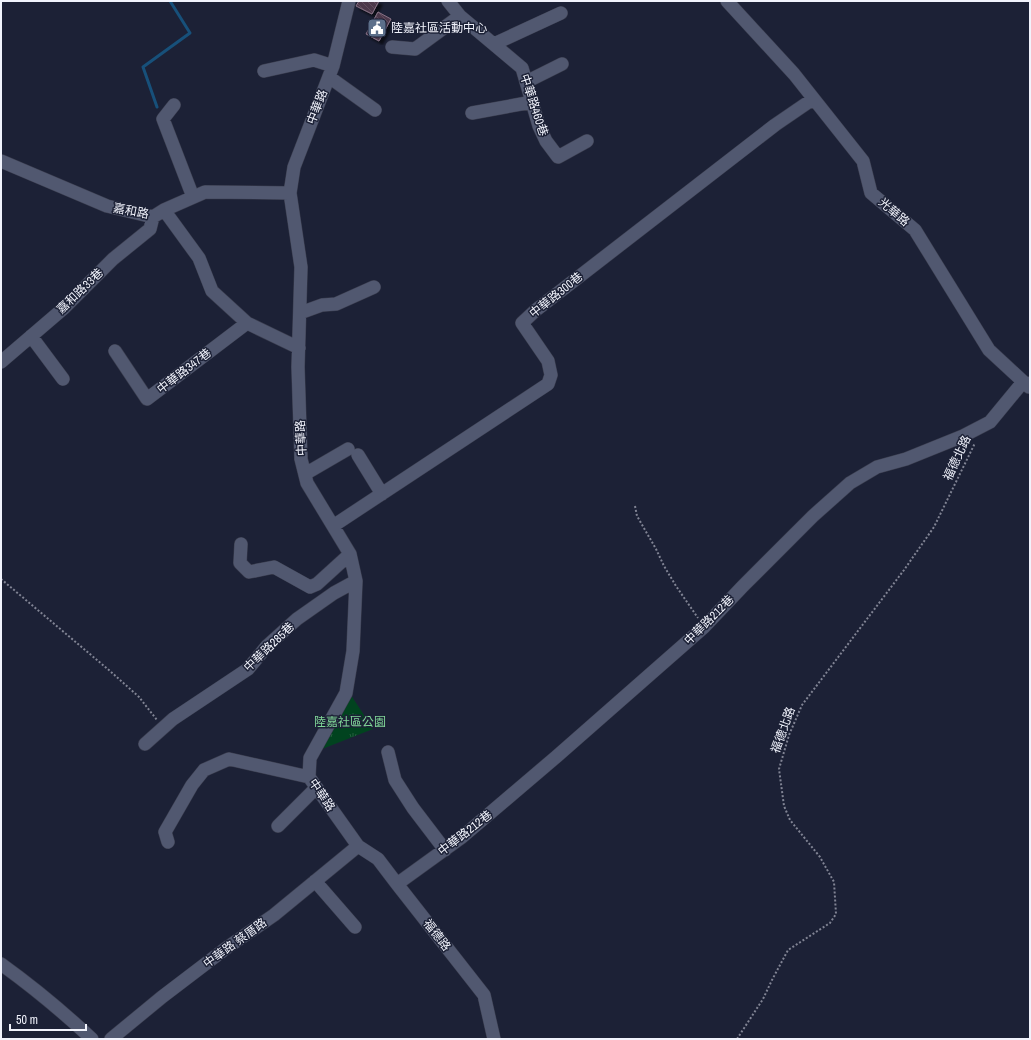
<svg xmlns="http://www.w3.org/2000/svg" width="1031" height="1040" font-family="'Archivo Narrow','Noto Sans TC',sans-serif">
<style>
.park{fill:url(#park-tufts)}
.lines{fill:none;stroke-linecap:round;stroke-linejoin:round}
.stream{stroke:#17507a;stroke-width:3}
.building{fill:url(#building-back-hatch);stroke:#887286;filter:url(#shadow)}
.minor-casing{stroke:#3a3d4e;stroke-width:14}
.path{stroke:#818494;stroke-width:2;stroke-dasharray:2 2;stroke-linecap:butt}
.minor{stroke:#515870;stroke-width:13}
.labels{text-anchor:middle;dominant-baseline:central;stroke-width:3;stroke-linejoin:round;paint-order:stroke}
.poi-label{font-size:12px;fill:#f1f3fc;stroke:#1c2136;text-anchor:start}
.street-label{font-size:12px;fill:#f1f3fc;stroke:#1c2136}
.park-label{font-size:12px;fill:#80d698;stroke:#1c2136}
</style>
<defs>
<pattern id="park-tufts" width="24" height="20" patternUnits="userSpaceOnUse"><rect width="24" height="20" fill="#01431f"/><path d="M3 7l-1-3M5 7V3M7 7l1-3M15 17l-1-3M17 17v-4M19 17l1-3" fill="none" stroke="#265f40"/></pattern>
<pattern id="building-back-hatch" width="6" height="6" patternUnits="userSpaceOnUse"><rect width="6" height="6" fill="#4c384b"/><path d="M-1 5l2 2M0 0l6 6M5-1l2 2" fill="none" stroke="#5e4c5d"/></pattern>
<filter id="shadow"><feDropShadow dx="3.5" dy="3.5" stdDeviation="1" flood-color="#0009"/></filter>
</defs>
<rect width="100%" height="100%" fill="#1c2136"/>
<path class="park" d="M349,692L373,729L317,751Z"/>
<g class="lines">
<path class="stream" d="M157,107L143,67L190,33L170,1"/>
</g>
<path class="building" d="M359,1H379L372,14L356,6Z
M378,12L391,19L379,41L366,34Z"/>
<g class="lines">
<g class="minor-casing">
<path id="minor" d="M349,1L333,66L294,167L290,193L301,267L298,367L301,459L307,483L350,554L356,581L353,651L346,693L310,758L309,777L358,846L378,859L397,884L484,995L494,1039
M448,1L460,16L522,68L539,126L546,141L558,157L587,141
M727,1L794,74L863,161L871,193L915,230L989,350L1029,387
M494,44L561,13
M392,47L415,49L460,16
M264,71L314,60L333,66
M329,77L375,110
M526,82L562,64
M174,105L163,119L193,197
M472,113L532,102
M1,161L107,206L153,217L164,210L205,192L290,193
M164,210L199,258L212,291L247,323L299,348
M300,313L322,305L336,304L374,287
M31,336L63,379
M115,351L147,399L247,323
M1,362L64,308L113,259L150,229L153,217
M358,455L382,494
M305,474L348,449
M333,526L548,384L551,375L548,361L522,323L536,310L775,125L813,99
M241,544L240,563L249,572L274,567L310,587L317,584L350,554
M145,744L173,719L248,669L267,646L297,619L334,593L356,581
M388,752L395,780L413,808L445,850
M278,826L316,788
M168,842L165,832L192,785L204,770L229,759L309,777
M315,881L355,927
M397,884L462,837L556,757L704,627L743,586L813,516L850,483L877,467L906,459L963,436L990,422L1023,382L1030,384
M1,964C33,987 63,1012 92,1039
M111,1039L162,997L225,949L274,915L358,846"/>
</g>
<path class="path" d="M635,506L637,516L656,549L664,566L676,586L698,618
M1,579L110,671L139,697L157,720
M737,1039L763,999L772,980L788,950L830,923L836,914L834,882L820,857L790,820L784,806L779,769L789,735L802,705L904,570L934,527L975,443"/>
<use href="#minor" class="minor"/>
</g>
<defs>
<g id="civic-square" transform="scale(1)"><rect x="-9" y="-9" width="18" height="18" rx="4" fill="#5c6f8a" stroke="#1c2136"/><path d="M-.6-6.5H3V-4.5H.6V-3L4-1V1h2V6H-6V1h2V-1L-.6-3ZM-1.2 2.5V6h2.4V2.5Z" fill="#fff"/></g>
</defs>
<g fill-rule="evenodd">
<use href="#civic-square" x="377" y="28"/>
</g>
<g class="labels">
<g class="poi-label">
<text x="391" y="28">陸嘉社區活動中心</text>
</g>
<g class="street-label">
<text transform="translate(534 105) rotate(72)">中華路460巷</text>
<text transform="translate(317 107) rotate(-69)">中華路</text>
<text transform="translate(131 211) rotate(11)">嘉和路</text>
<text transform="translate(894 212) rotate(40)">光華路</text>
<text transform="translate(80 291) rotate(-44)">嘉和路33巷</text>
<text transform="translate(556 295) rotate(-39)">中華路300巷</text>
<text transform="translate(184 371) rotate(-38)">中華路347巷</text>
<text transform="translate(301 438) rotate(-93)">中華路</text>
<text transform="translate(957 458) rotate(-65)">福德北路</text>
<text transform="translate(709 620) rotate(-45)">中華路212巷</text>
<text transform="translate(269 647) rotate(-44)">中華路285巷</text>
<text transform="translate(783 730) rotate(-70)">福德北路</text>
<text transform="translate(322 795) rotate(56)">中華路</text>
<text transform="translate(465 833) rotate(-38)">中華路212巷</text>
<text transform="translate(437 935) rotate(52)">福德路</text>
<text transform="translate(235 943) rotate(-36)">中華路 蔡厝路</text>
</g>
<g class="park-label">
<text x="350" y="722">陸嘉社區公園</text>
</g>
</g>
<rect width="1031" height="1040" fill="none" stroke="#f1f3fc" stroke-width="4"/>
<path d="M10 1024v6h76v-6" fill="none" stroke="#f1f3fc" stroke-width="2"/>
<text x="16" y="1024" font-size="12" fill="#f1f3fc" stroke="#1c2136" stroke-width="3" paint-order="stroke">50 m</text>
</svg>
